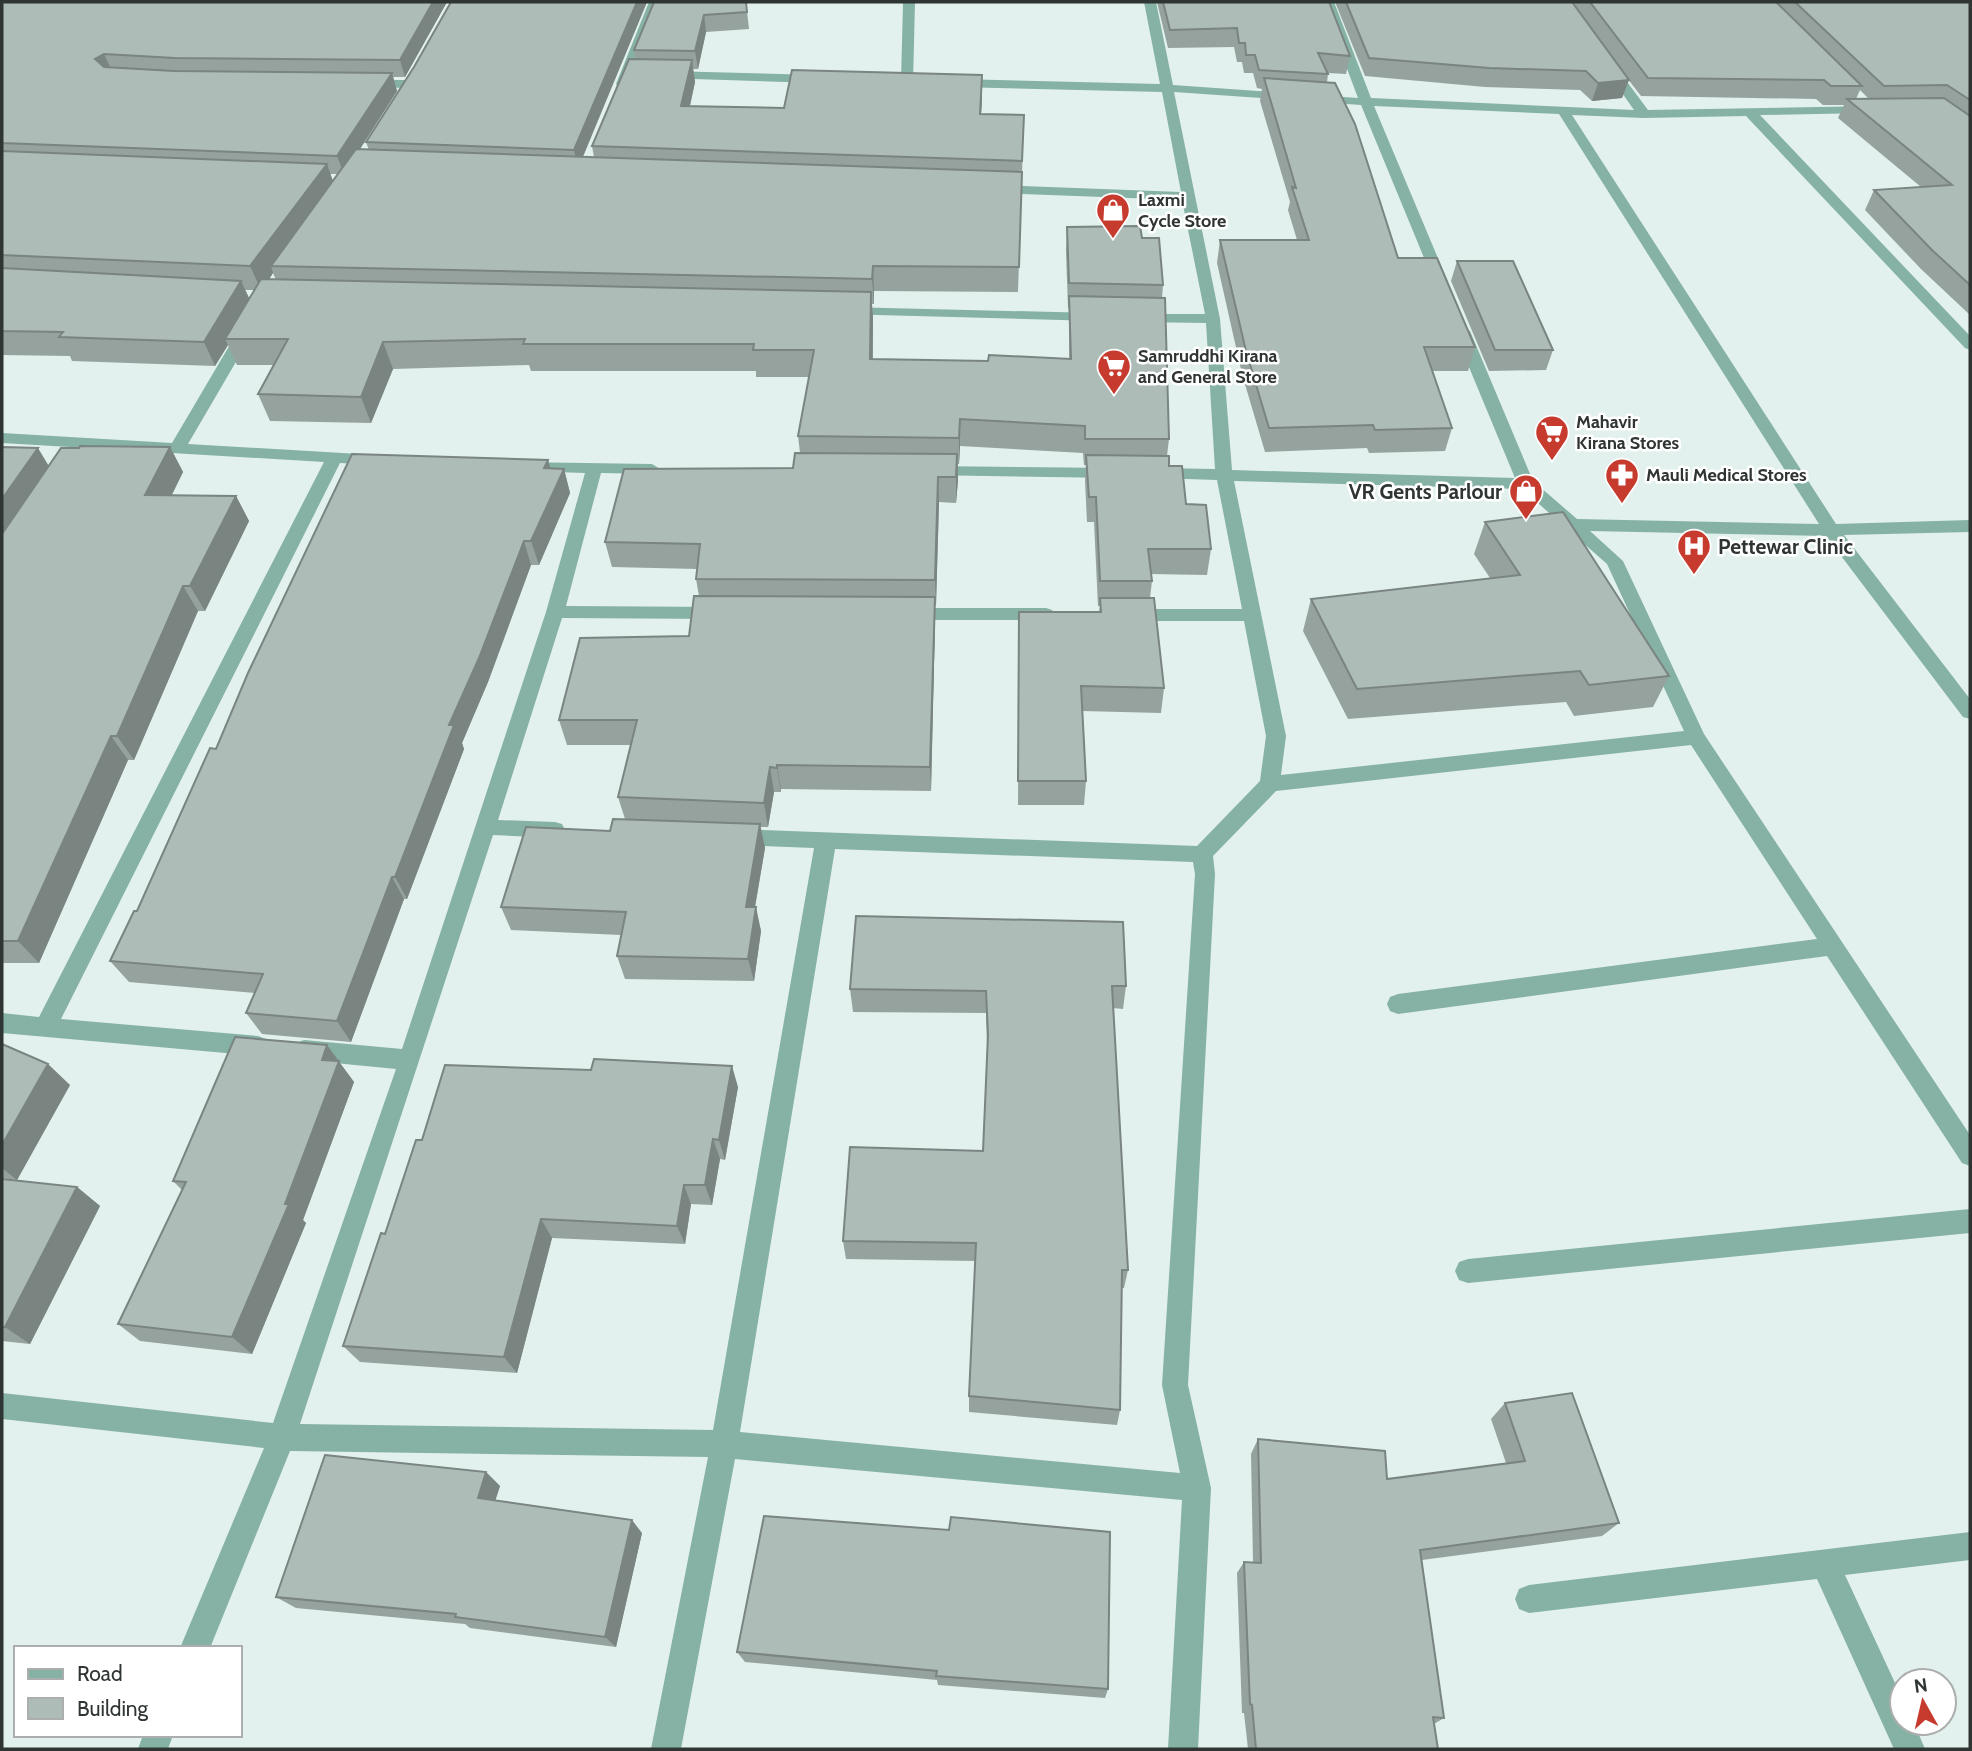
<svg xmlns="http://www.w3.org/2000/svg" width="1972" height="1751" font-family="Cabin,sans-serif">
<style>
.lines{fill:none;stroke-linecap:round;stroke-linejoin:round}
.street{fill:#86b1a5;fill-rule:evenodd}
.wall{fill:#96a29e;fill-rule:evenodd}
.shaded-wall{fill:#7a8481}
.building{fill:#aebcb8;stroke:#7a8481;stroke-width:2}
.labels{text-anchor:middle;dominant-baseline:central;stroke-width:5;stroke-linejoin:round;paint-order:stroke}
.far-poi-label{font-size:18px;font-weight:bold;fill:#2f3533;stroke:#fff;text-anchor:start}
.poi-label{font-size:21px;font-weight:bold;fill:#2f3533;stroke:#fff;text-anchor:end}
</style>
<rect width="100%" height="100%" fill="#e2f1ed"/>
<g class="lines">
<path class="street" d="M649,2H661L628,84L622,88L618,87L616,84Z
M903,2H915L913,82L907,86L901,82Z
M1144,2H1156L1173,85L1358,98L1322,2H1334L1371,98L1634,110L1603,66L1609,62L1613,63L1648,110L1873,106V112L1869,113L1760,115L1970,336V350L1965,348L1746,116L1644,118L1572,115L1836,524L1970,520V532L1844,535L1970,699V719L1963,717L1826,536L1590,531L1623,561L1704,734L1970,1135V1166L1962,1163L1827,956L1398,1014L1390,1011L1387,1004L1390,997L1398,994L1817,939L1691,745L1276,791L1213,856L1215,874L1188,1385L1211,1488L1198,1749H1168L1182,1500L735,1459L681,1749H651L708,1457L290,1451L210,1648H180L264,1448L2,1419V1393L273,1423L396,1069L304,1060L296,1057L293,1050L296,1043L304,1040L402,1049L546,612L585,473L523,471L517,470L515,466L517,462L652,464L660,469L652,474L601,473L566,606L720,607L726,609L729,613L726,617L720,619L562,618L498,820L555,822L562,824L565,830L562,836L555,838L493,835L300,1424L713,1430L814,848L734,845L727,843L724,837L727,831L734,829L1197,846L1260,781L1266,736L1244,621H1127L1121,619L1118,615L1121,611L1127,609H1242L1217,480L1157,478L1149,473L1157,468L1215,469L1206,323L1138,322L1131,318L1138,314H1205L1182,200L993,193L986,189L993,185L1181,192L1162,92L956,87L950,83L956,79L1160,84ZM1174,92L1361,105L1434,282L1441,286L1448,282L1374,106L1559,114L1819,524L1577,519L1533,481L1470,331L1462,326L1454,331L1515,478L1232,470L1220,319ZM1234,481L1522,489L1607,564L1684,731L1281,775L1286,736ZM835,849L1193,862L1195,874L1162,1385L1180,1473L740,1432Z
M666,71L816,75L822,79L816,83L662,78L660,75Z
M366,80H411L417,84L411,88L362,87L360,84Z
M845,307L1096,313L1103,317L1096,321L840,314L838,311L840,308Z
M246,326L254,331L188,444L376,455L384,460L376,465L340,463L61,1019L258,1036L266,1039L269,1046L266,1053L258,1056L2,1033V1013L39,1017L324,462L2,443V433L172,443L238,331Z
M929,466L1114,468L1122,473L1114,478L923,475L921,471Z
M907,608H1046L1052,610L1055,614L1052,618L1046,620H907L901,618L898,614L901,610Z
M1970,1209V1233L1468,1283L1459,1280L1455,1271L1459,1262L1468,1259Z
M1970,1532V1560L1845,1575L1902,1698V1723H1914L1925,1749H1894L1817,1579L1529,1613L1519,1609L1515,1599L1519,1589L1529,1585Z
M143,1735H173L168,1749H138Z"/>
</g>
<path class="wall" d="M2,2H447L405,77H393L397,91L360,149L369,150L366,142L414,67L451,2H647L583,157H594L592,146L635,59L634,50L654,2H746L749,29L706,32L698,69H693L695,82L690,106L784,108L982,97L981,114L1024,115L1018,292L874,291V304H872L873,318V359L988,361L1069,359V308H1068L1066,252L1067,227L1142,238L1163,285L1162,298L1169,439L1167,456L1169,466L1186,504L1211,549L1207,575L1151,574L1152,581L1150,598L1164,688L1161,713L1082,711L1086,781L1084,805H1018L1019,612H1099L1100,606H1098L1094,522H1087L1085,481L1086,465H1084L1083,453L960,446L959,464H958V480L956,503L939,502L936,605H935V622L931,791L781,789V792H774L768,827H760L765,848L755,907L761,931L754,981L625,979L617,956L621,935L511,930L501,907L610,831L625,819L618,797L631,745H567L559,720L689,636L699,596L696,579L697,569L612,567L605,542L793,468L800,453L798,436L809,377H756V371H531L529,365L393,369L371,423L270,421L258,394L273,365H237L228,345L215,366L72,361L70,356L2,355ZM330,174H338L333,181ZM273,273L276,280H269ZM245,290H255L249,299Z
M1157,2H1329L1350,56L1346,74L1328,73V74L1327,83L1398,258L1475,347L1468,371H1432L1452,428L1445,451L1369,453L1367,448L1265,452L1242,374L1217,263L1220,240H1297L1288,210L1290,202L1260,101L1262,89L1257,88L1253,73H1244L1242,62H1237L1234,47L1168,48Z
M1335,2H1970V315L1921,269L1865,210L1874,190L1921,187L1838,118L1844,105H1823L1816,99L1641,96L1624,74L1629,80L1622,98L1592,101L1580,90L1485,87L1365,76ZM1860,90L1869,99H1856Z
M1457,261L1553,350L1546,370L1489,371L1451,281Z
M2,447L49,466L170,447L183,472L172,495L236,496L249,521L205,611H198L134,760H128L39,963H2Z
M550,468L564,469L570,493L539,565H531L488,682L462,743L464,749L407,899H404L351,1042L262,1034L246,1013L255,993L129,982L110,961L137,911L216,749Z
M1485,522L1669,676L1653,707L1574,716L1566,702L1348,719L1303,631L1311,599L1490,578L1474,554Z
M856,916L1126,986L1123,1009L1113,1008L1128,1270L1124,1288H1122L1120,1410L1117,1425L969,1412V1396L975,1261L846,1259L843,1241L983,1151L987,1046L986,1013L853,1012L850,989Z
M2,1044L70,1085L17,1180L2,1178Z
M338,1061L354,1082L303,1220L306,1223L252,1354L140,1341L118,1324L182,1190L173,1181Z
M738,1087L725,1160L720,1159L712,1205L691,1204L685,1244L552,1238L517,1373L360,1362L343,1346L422,1140Z
M2,1179L77,1187L100,1206L30,1344L2,1341Z
M1505,1403L1619,1523L1602,1536L1422,1560L1444,1718L1434,1724L1438,1749H1248L1244,1713H1242L1237,1573L1244,1562H1253L1251,1454L1258,1439L1387,1479L1506,1463L1491,1419Z
M486,1472L500,1486L495,1500L642,1533L616,1647L470,1628L465,1624L296,1608L276,1597Z
M764,1516L1108,1689L1105,1698L938,1685L937,1680L745,1662L737,1652Z"/>
<path class="shaded-wall" d="M433,2H447L405,77L400,60Z
M637,2H647L578,168L574,150Z
M704,15L706,32L698,69L695,51Z
M104,54L112,71L104,77L95,59Z
M692,60L695,82L685,128L681,106Z
M392,73L397,91L344,174L337,156Z
M982,75V97L980,136V114Z
M1629,80L1622,98L1592,101L1598,83Z
M327,164L335,187L271,266L273,273L261,290L250,266Z
M873,266L874,291V304L872,279Z
M241,281L252,304L225,339L228,345L215,366L204,342Z
M871,292L873,318L872,385L870,359Z
M383,342L393,369L371,423L361,397Z
M960,419V446L959,464V438Z
M170,447L183,472L159,520L145,495Z
M38,448L53,473L2,549V499Z
M957,454L958,480L956,503V477Z
M548,460L555,485L544,468Z
M564,469L570,493L539,565L531,541Z
M938,477L939,502L936,605L935,580Z
M236,496L249,521L205,611L190,586Z
M524,541L531,565L488,682L462,743L464,749L407,899L395,877L449,725Z
M183,586L198,611L134,760L117,736Z
M935,597V622L931,791L930,767Z
M111,736L128,760L39,963L18,941Z
M777,765L781,789V792L777,768Z
M770,767L774,792L768,827L764,803Z
M760,824L765,848L751,930L746,907Z
M392,877L404,899L351,1042L337,1021Z
M756,907L761,931L754,981L748,959Z
M327,1045L354,1082L303,1220L306,1223L252,1354L232,1337L285,1204L322,1060Z
M48,1064L70,1085L17,1180L2,1168V1145Z
M732,1066L738,1087L725,1160L719,1140Z
M713,1139L720,1159L712,1205L705,1185Z
M684,1185L691,1204L685,1244L677,1226Z
M77,1187L100,1206L30,1344L5,1327Z
M541,1219L552,1238L517,1373L504,1357Z
M486,1472L500,1486L492,1511L478,1498Z
M632,1520L642,1533L616,1647L605,1637Z"/>
<path class="building" d="M2,2H433L400,60L175,58L104,54L95,59L104,67L174,71L392,73L337,156L2,143Z
M451,2H637L574,150L366,142L414,67Z
M654,2H746L747,12L704,15L695,51L634,50Z
M1163,2H1329L1350,56L1318,53L1328,74L1259,70L1255,55H1246L1245,43H1239L1237,28L1170,30Z
M1346,2H1572L1629,80L1598,83L1586,71L1489,68L1369,58Z
M1590,2H1776L1862,86H1831L1824,80L1648,78Z
M1795,2H1970V100L1947,85L1884,86Z
M629,59L692,60L681,106L784,108L792,70L982,75L980,114L1024,115L1022,161L592,146Z
M1264,78L1335,83L1355,124L1398,258H1437L1475,347H1424L1452,428L1375,430L1373,425L1269,428L1246,351L1220,240H1309L1292,187L1296,188Z
M1944,98L1970,116V285L1932,250L1874,190L1952,185L1847,99Z
M356,149L1022,172L1019,267L873,266L872,279L271,266Z
M2,151L327,164L250,266L2,255Z
M1140,226L1142,238H1159L1163,285L1069,283L1067,227Z
M1457,261H1513L1553,350H1495Z
M2,268L241,281L204,342L59,337L63,332L2,331Z
M261,279L871,292L870,359L988,361L989,355L1071,359L1069,296L1165,298L1169,439H1085V426L960,419L959,438L798,436L814,350H753L754,344H523L525,339L383,342L361,397L258,394L288,339H225Z
M80,446L170,447L145,495L236,496L190,586H183L117,736H111L18,941H2V534L61,448H79Z
M2,447L38,448L2,499Z
M795,453L957,454L956,477H938L935,580L696,579L700,544L605,542L624,469L793,468Z
M352,454L548,460L544,468L564,469L531,541H524L479,658L449,725H454L395,877H392L337,1021L246,1013L263,974L110,961L134,911H137L210,748L216,749L248,673Z
M1086,455L1169,456V466H1182L1186,504L1206,505L1211,549H1148L1152,581H1100L1096,497H1089Z
M1563,512L1669,676L1589,685L1580,671L1357,689L1311,599L1520,575L1485,522Z
M694,596L935,597L930,767L777,765V768L770,767L764,803L618,797L637,720H559L580,638L689,636Z
M1100,598H1154L1164,688L1081,686L1086,781H1018L1019,612H1101Z
M613,819L760,824L746,907H756L748,959L617,956L626,912L501,907L526,827L610,831Z
M856,916L1123,922L1126,986H1112L1128,1270H1122L1120,1410L969,1396L976,1243L843,1241L850,1147L983,1151L988,1035L986,991L850,989Z
M235,1037L327,1045L322,1060L339,1061L285,1204H289L232,1337L118,1324L186,1182L173,1181Z
M2,1044L48,1064L2,1145Z
M594,1059L732,1066L719,1140L713,1139L705,1185H684L677,1226L541,1219L504,1357L343,1346L381,1233L385,1234L416,1140H422L445,1065L591,1070Z
M2,1179L77,1187L5,1327H2Z
M1572,1393L1619,1523L1420,1550L1444,1718L1433,1717L1438,1749H1256L1252,1705L1250,1704L1244,1562L1261,1563L1258,1439L1385,1451L1387,1479L1525,1461L1505,1403Z
M325,1455L486,1472L478,1498L632,1520L605,1637L455,1617L456,1614L276,1597Z
M764,1516L949,1530L951,1517L1110,1532L1108,1689L936,1676L937,1671L737,1652Z"/>
<defs>
<g id="shop-pin" transform="scale(1.75)"><path d="M0 17L-7.5 6A9.5 9.5 0 1 1 7.5 6Z" fill="#c73a2e" stroke="#fff"/><path d="M-5-2.5h2.3a2.7 3.5 0 0 1 5.4 0H5L5.5 6h-11ZM-1.5-2.5h3a1.5 2.3 0 0 0-3 0Z" fill="#fff"/></g>
<g id="supermarket-pin" transform="scale(1.75)"><path d="M0 17L-7.5 6A9.5 9.5 0 1 1 7.5 6Z" fill="#c73a2e" stroke="#fff"/><path d="M-6-5.5h2.5l.6 2H6L4.5 2H-2.5L-4.4-4H-6ZM-1.5 3.2a1.3 1.3 0 1 0 .1 0ZM3 3.2a1.3 1.3 0 1 0 .1 0Z" fill="#fff"/></g>
<g id="pharmacy-pin" transform="scale(1.75)"><path d="M0 17L-7.5 6A9.5 9.5 0 1 1 7.5 6Z" fill="#c73a2e" stroke="#fff"/><path d="M-2-6h4v4h4v4h-4v4h-4v-4h-4v-4h4Z" fill="#fff"/></g>
<g id="hospital-pin" transform="scale(1.75)"><path d="M0 17L-7.5 6A9.5 9.5 0 1 1 7.5 6Z" fill="#c73a2e" stroke="#fff"/><path d="M-5-5h3v3.5h4V-5h3V5h-3V1.5h-4V5h-3Z" fill="#fff"/></g>
</defs>
<g fill-rule="evenodd">
<use href="#shop-pin" x="1113" y="210"/>
<use href="#supermarket-pin" x="1114" y="366"/>
<use href="#supermarket-pin" x="1552" y="432"/>
<use href="#pharmacy-pin" x="1622" y="475"/>
<use href="#shop-pin" x="1526" y="491"/>
<use href="#hospital-pin" x="1694" y="546"/>
</g>
<g class="labels">
<g class="far-poi-label">
<text x="1138" y="200">Laxmi<tspan x="1138" dy="21">Cycle Store</tspan></text>
<text x="1138" y="356">Samruddhi Kirana<tspan x="1138" dy="21">and General Store</tspan></text>
<text x="1576" y="422">Mahavir<tspan x="1576" dy="21">Kirana Stores</tspan></text>
<text x="1646" y="475">Mauli Medical Stores</text>
</g>
<g class="poi-label">
<text x="1502" y="491">VR Gents Parlour</text>
<text x="1718" y="546" text-anchor="start">Pettewar Clinic</text>
</g>
</g>
<rect width="1972" height="1751" fill="none" stroke="#2f3533" stroke-width="7"/>
<rect x="14" y="1646" width="228" height="91" fill="#ffffff" stroke="#acaead" stroke-width="2"/>
<rect x="28" y="1669" width="35" height="10" fill="#86b1a5" stroke="#acaead" stroke-width="2"/>
<text x="77" y="1681" font-size="21" fill="#2f3533">Road</text>
<rect x="28" y="1698" width="35" height="21" fill="#aebcb8" stroke="#acaead" stroke-width="2"/>
<text x="77" y="1716" font-size="21" fill="#2f3533">Building</text>
<g transform="translate(1923 1702) rotate(352)"><circle r="33" fill="#ffffff" stroke="#acaead" stroke-width="2"/>
<path d="M0-5L12 26L0 18L-12 26Z" fill="#c73a2e"/>
<text y="-10" font-size="19" font-weight="bold" text-anchor="middle" fill="#2f3533">N</text>
</g>
</svg>
